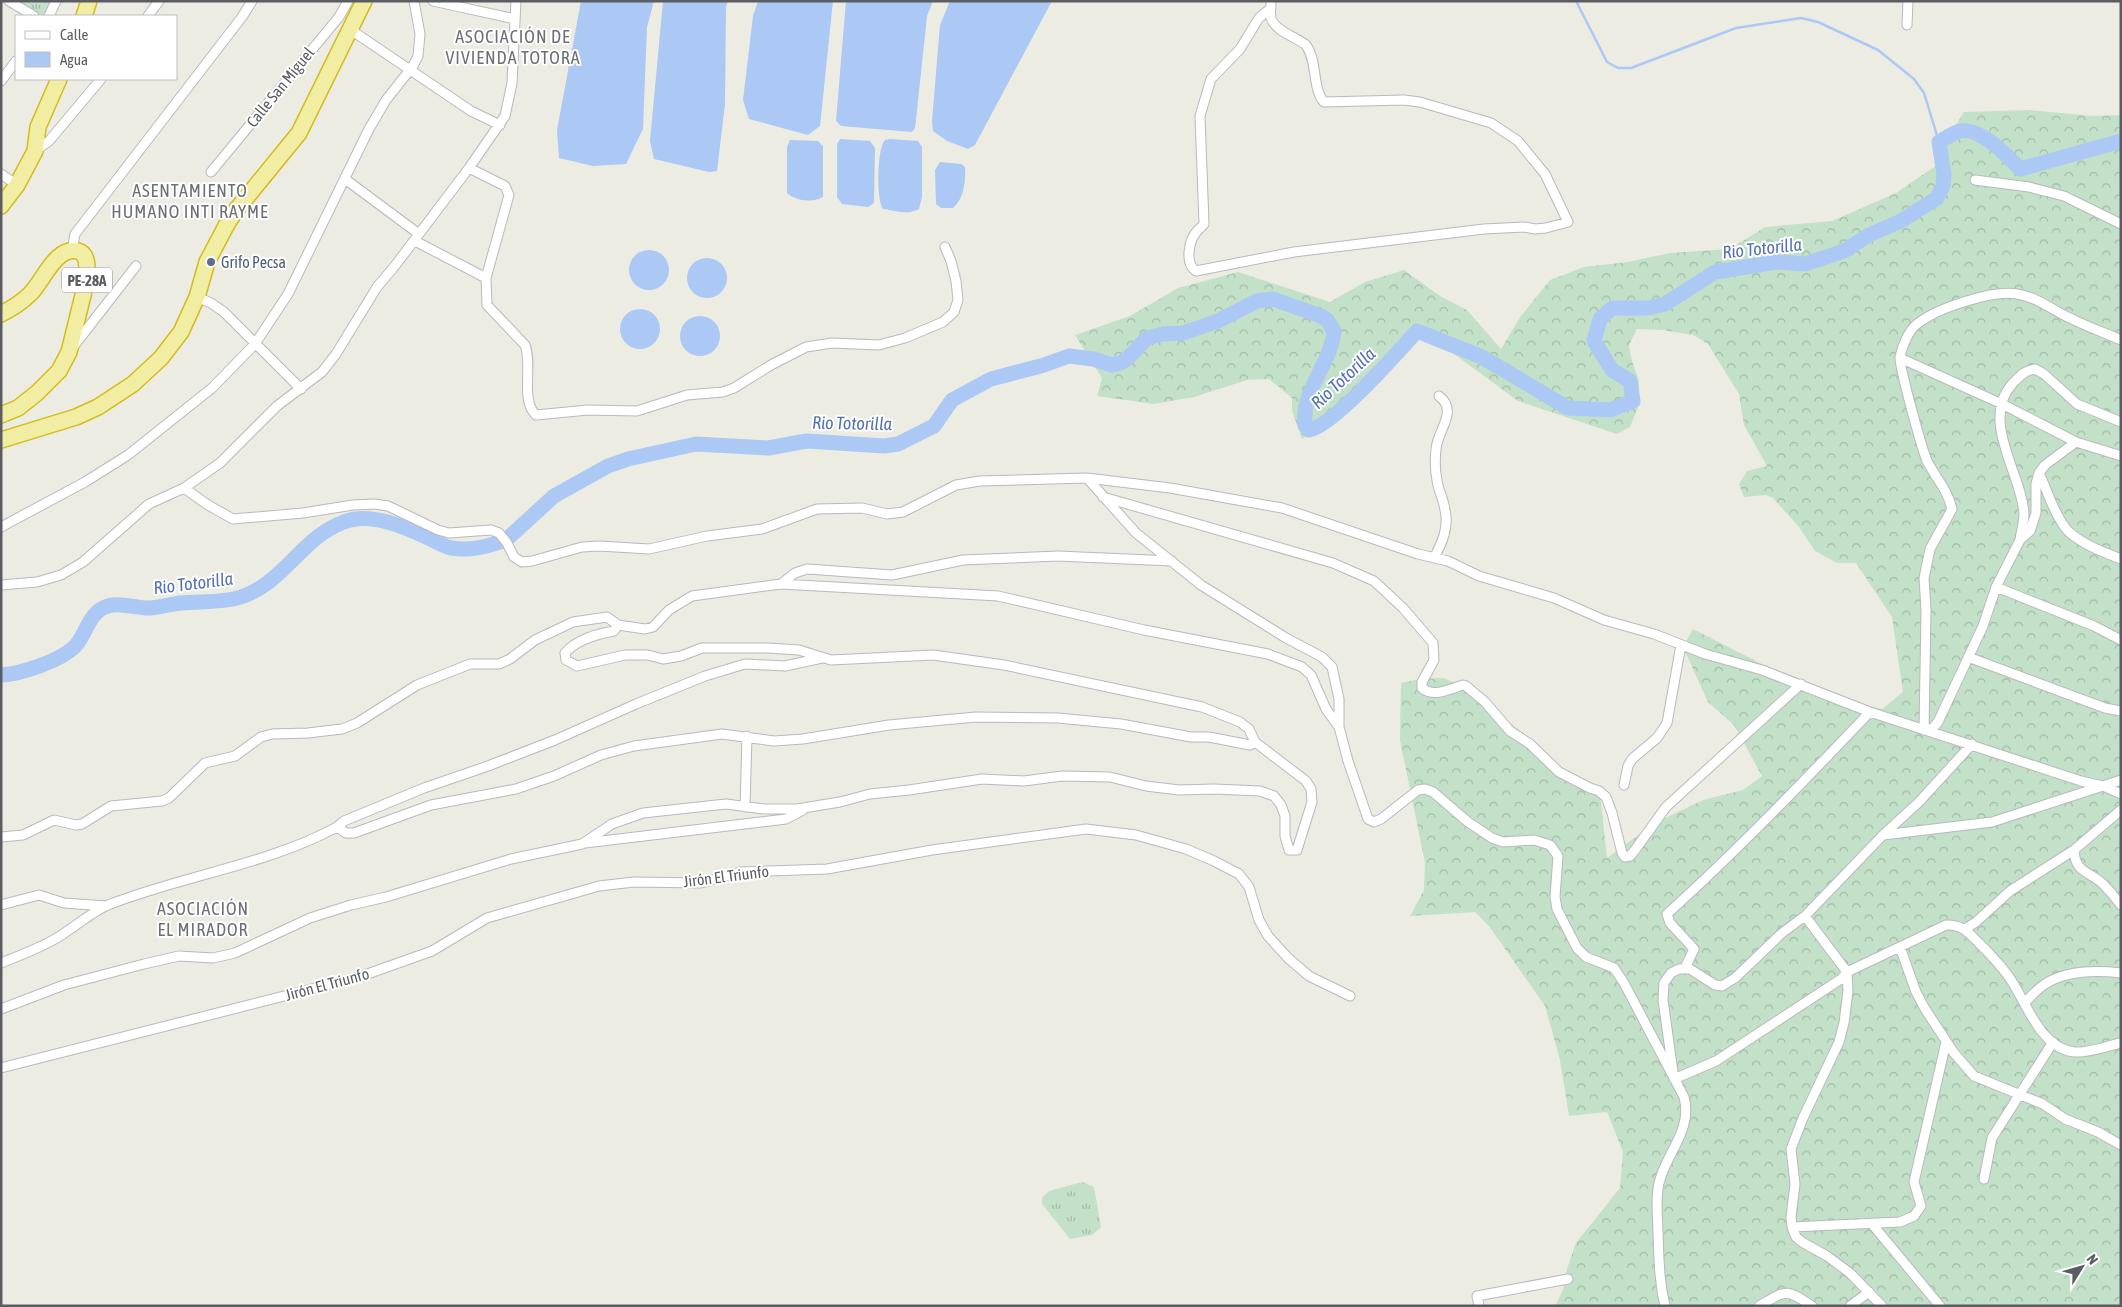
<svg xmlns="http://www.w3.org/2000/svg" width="2122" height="1307" font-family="'Asap Condensed',sans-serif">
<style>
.forest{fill:url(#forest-crowns)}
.park{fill:url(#park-tufts)}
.water{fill:#acc8f4}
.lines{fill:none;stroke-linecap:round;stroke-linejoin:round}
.stream{stroke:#acc8f4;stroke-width:2.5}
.river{stroke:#acc8f4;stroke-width:15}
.minor-casing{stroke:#b8b9be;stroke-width:11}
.trunk-casing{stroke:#d3bb1c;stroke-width:18}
.minor{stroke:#fff;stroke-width:9}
.trunk{stroke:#f1eea4;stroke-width:15}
.service-dot{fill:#5c6f8a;stroke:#fff;stroke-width:2}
.labels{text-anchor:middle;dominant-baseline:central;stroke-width:4;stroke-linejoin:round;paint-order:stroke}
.shield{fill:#fff;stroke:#8c8e91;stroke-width:1}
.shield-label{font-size:15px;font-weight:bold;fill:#5b5d62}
.street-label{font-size:16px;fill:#5b5d62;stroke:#fff}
.service-label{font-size:16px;fill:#4e5e75;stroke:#fff;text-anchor:start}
.neighbourhood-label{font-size:18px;letter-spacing:1px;fill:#6d6f74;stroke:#fff}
.water-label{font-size:18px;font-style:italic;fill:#5270b4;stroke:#fff}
</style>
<defs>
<pattern id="forest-crowns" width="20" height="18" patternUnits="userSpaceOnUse" patternTransform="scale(1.25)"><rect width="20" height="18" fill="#c3e1c8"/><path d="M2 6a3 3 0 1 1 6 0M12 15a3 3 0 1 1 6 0" fill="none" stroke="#a1baa6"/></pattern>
<pattern id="park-tufts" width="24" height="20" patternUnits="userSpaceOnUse" patternTransform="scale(1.25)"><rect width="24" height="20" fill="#c3e1c8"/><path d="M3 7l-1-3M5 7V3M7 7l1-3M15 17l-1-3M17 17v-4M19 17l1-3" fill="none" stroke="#a1baa6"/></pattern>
</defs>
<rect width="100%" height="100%" fill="#ecece3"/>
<path class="forest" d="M2030,110L2092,116L2121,115V1306H1555L1563,1290L1567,1269L1576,1243L1620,1188L1623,1152L1607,1112L1569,1116L1560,1060L1545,1006L1489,926L1475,912L1410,916L1424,890L1425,863L1400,740L1401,683L1420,679L1444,678L1465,688L1524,734L1548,766L1578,776L1600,794L1607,858L1655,823L1703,800L1743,790L1762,776L1734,725L1708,702L1683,647L1693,629L1825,696L1882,709L1903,692L1892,617L1856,563H1837L1815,551L1799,527L1773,498L1766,495L1744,497L1739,484L1747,471L1767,466L1744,425L1739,394L1708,344L1693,335L1663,330L1637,329L1629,345L1632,361L1639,381V405L1630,427L1617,434L1518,401L1435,340L1417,335L1402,343L1391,355L1366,394L1333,421L1302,439L1292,411V398L1269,379L1247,380L1194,397L1154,404L1097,396L1102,378L1075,335L1130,316L1178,288L1238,272L1330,302L1365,282L1404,270L1440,296L1467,310L1501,349L1521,316L1550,280L1584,267L1628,262L1670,253L1730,249L1765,227L1832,221L1896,193L1937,165L1941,149L1964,112Z"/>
<path class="park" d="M15,1H53L46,15L41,16Z
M1082,1182L1094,1187L1101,1227L1092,1235L1070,1239L1042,1204V1198L1049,1191Z"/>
<path class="water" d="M581,1H654L647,27L643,129L626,164L593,166L559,158L557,130Z
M663,1H728L726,7L725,104L717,171L709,172L654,159L650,141Z
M758,1H833L820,126L808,135L749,119L743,100L753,16Z
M846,1H933L927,16L916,120L915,128L912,132L841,126L836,121Z
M950,1H1052L975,145L968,149L947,141L933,131L932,121L940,25Z
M840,139L870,141L875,148L874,203L868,207L842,204L837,197V144Z
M890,139L918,141L922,147V197L919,209C907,216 895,210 883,209C876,200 877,148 885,140Z
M790,140L818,141L823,146V197C812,203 796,201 787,193V147Z
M940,162L961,164L965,167C966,180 964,199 953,208H941L936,204L935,170Z
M629 270a20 20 0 1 1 40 0a20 20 0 1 1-40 0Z
M687 278a20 20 0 1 1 40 0a20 20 0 1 1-40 0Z
M620 329a20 20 0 1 1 40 0a20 20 0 1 1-40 0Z
M680 336a20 20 0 1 1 40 0a20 20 0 1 1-40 0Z"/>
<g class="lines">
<path class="stream" d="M1576,1L1607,62L1618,68H1631L1736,28L1801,18L1818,22L1878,50L1914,79L1924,93L1939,142"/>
<path class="river" d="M506,540L554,496L608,466L628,459L696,444L768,448L807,441L884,446L898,444L934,426L952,400L991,379L1044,365L1069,356L1093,359L1112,365L1120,363L1127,359L1147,338L1163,334L1183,333L1218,321L1257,301L1273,299L1321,316L1327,320L1334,331C1331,364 1301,390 1305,425L1309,430C1332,427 1399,351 1417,331L1482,357L1568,408L1610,410L1633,401L1630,381L1612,370L1594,341L1600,319L1612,308H1648L1665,304L1715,272L1777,262L1805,264L1844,251L1869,235L1901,221L1937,198L1943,186L1944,175L1939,142C1946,138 1953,133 1960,131C1981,127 2007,156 2020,169L2121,141
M1,675C21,674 64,660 77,644C85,634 90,614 103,608C117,600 136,609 151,608C161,607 171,604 181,603C201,601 223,603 241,597C284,583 302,537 344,522C368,512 401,525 424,536C433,540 442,546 451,548C470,551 486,547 503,541"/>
<g class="minor-casing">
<path id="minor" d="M9,1L34,16
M433,1L515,19
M1271,1C1271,6 1270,13 1271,18C1275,31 1296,37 1306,45C1318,62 1312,89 1324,102L1404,100L1420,102L1491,123L1518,141L1545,174L1568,222L1546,228L1535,229L1524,227L1484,229L1294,252L1196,271C1184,263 1189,239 1198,230C1200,228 1203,226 1204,224L1200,116L1211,79L1240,49L1259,18L1271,8
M49,16L56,1
M148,16L159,1
M1907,25L1908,1
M351,30L471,111L500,125
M1,81L16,61
M35,151L49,141L101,79
M469,168L505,186L509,195L486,278L487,305L525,345C533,366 520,401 536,415L588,410L637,411L687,395L723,392L734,388L771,365L806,347L832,343L879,345L905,338L943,322L954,312L958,300L956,281L951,261L945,247
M211,172L339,17L348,1
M1,174L17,185
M345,179L419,234
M1975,180L2029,187L2064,196L2121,224
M415,241L486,278
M72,251L75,234L242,17L252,1
M197,297L211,303L224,312L301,389
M73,347L136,266
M1900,358L2002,404L2076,442L2121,456
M2039,473C2047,490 2056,519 2069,532C2084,545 2103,552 2121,559
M1087,478L1136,533L1201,585L1286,638L1322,657L1332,667L1339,699V727L1348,761L1368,819L1374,822L1381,819L1418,790L1425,789L1433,792L1468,822L1492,838L1503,842L1534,840L1550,845L1558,856L1555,897L1557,909L1577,948L1586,957L1614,968L1624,983L1684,1097C1693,1130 1666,1153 1659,1183C1655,1201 1658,1215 1658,1233C1659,1258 1659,1281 1665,1306
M184,488L208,505L233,519L303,513L353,505L375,504L388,506L438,530L449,533L491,530L499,533L507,543L514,557L522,562L532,561L582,547L599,546L649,549L707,536L762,529L817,509L862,508L887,514L903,512L956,485L980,481L1087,478L1170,488L1282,508L1418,554L1448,561L1479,576L1554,598L1604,620L1654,634L1705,654L1762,670L1870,712L2081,781L2103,786L2121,780
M1103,497L1333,563L1374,581L1403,608L1433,643L1434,660L1422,682V688C1434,698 1449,689 1463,685L1466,686L1485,702L1510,731L1530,744L1559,772L1590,788L1599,791L1606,797L1612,813L1622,853L1625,857L1630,856L1635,850L1666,807L1801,684
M1,527L85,482L128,455L212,388L255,344L288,294L369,129L386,100L413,66L418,56L420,34L414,1
M2020,540C2021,532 2024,522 2024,514C2022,474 1979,420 2013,383C2021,375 2024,371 2035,369L2044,374L2077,404L2121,422
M1434,558C1442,543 1449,528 1445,510C1444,500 1438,490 1437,480C1435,471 1435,459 1436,449C1437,431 1459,411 1439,396
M781,584L795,573L807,569L892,575L963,560L1058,556L1172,561
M1,585L37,582L61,575L83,562L149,504L184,488L220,463L277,406L322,372L336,354L377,287L394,267L469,168L505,116L512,83L516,1
M1996,587L2094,626L2121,640
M1968,657L2105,708L2121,711
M822,658L785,666L745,664L705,676L636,704L555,740L488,766L424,788L344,821L337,827L346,833H354L431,805L516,789L554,776L601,755L634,746L722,734L774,741L803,739L889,725L976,717L1058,718L1121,724L1191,737H1209L1250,745L1255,742L1249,729L1240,722L1202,707L1004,665L933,655L831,660L799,650L767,648H702L681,656L663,659L648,655H625L577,666L566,660L565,653C577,639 597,634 614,631L618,625L645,629L653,627L669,610L692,596L781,584L998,596L1144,630L1268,654L1302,667L1311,675L1326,709L1339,727
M1924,730L1926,610L1924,578L1930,549L1952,509C1948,491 1937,479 1928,463C1923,454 1899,366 1900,357C1902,346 1909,330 1917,324C1937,308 1992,290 2017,294C2038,297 2053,311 2072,319C2088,327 2105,333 2121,340
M1925,730L1933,728L1938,722L1983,626L1996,587L2020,540L2030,531L2036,513V484L2039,473L2045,465L2076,442
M1972,744L1919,802L1883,835L1805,916L1782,933L1735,978L1722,986L1715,985L1690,969H1679L1671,973L1664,983L1663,1000L1674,1079L1716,1061L1841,979L1847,972L1946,925C1961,924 1968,932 1978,942C1990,954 2002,966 2011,980C2027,1004 2041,1049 2075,1052C2090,1053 2107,1046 2121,1043
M1624,785L1628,766L1632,759L1657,738L1667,723L1681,645
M745,807L747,736
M1883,835L1992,822L2103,786L2121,794
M1,837L23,835L54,820L76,825L82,824L111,806L162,801L169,798L205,763L235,756L261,737L272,734L308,733L342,729L357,723L417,685L470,664H499L510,659L535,640L573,622L607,617L618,625
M585,843L786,819L803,810
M2074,850C2075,873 2089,871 2103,884C2109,890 2115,897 2121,905
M1,905L39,895L64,903L106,906
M1805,916L1847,972L1848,991L1844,1023L1839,1042L1803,1118L1791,1149L1795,1184L1791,1217L1792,1227L1796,1237L1802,1242L1827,1256L1850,1273L1882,1306
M1965,929L1976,922L2010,891L2074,850L2121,810
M1900,947L1916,992L1925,1009L1954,1053L1974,1076L2043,1104L2065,1119L2098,1132L2121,1145
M1,963C21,955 43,947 60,936C76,926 90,913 108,905C184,875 264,866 337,827
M1685,968L1694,949L1670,923L1667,914C1738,850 1804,781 1870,712
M2024,1003C2031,997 2037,989 2045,984C2067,970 2095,970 2121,973
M1,1009L64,985L144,964L179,956L213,958L235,953L310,918L351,905L386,897L511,859L582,844L612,824L643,813L726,804L764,809H797L840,802L870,794L909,790L982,779L1024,781L1062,776L1110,777L1146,786L1179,790L1214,789L1260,791L1274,796L1281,805L1285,816V836L1289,850H1297L1312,802L1311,789L1306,781L1255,742
M1,1068L359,977L432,951L487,918L599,886L634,882L701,883L740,872L827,869L932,850L1086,829L1136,835L1186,849L1214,861L1239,874L1249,887L1259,920L1268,936L1288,958L1309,976L1350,996
M1984,1179L1992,1138L2053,1042
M1872,1224L1940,1306
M1792,1227L1900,1222L1914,1216L1921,1206L1914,1182L1946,1042
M1479,1306L1477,1296L1568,1279
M1759,1306C1787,1290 1785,1288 1812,1306
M1850,1306L1869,1292"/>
</g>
<g class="trunk-casing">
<path id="trunk" d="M84,16L89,1
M1,206L17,185L35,151L38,127L59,79
M1,314C11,309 22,302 30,294C43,282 55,246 78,251C89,254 87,270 87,279L69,352L59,371L37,393L18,408L1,415
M1,440L76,417L98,407L133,384L161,358L181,332L197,297L207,262L227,224L237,209L299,133L364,1"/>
</g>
<use href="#minor" class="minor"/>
<use href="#trunk" class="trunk"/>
</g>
<circle class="service-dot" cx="211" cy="262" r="5"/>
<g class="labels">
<rect class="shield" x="62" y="267.5" width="50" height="25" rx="4"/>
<g class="shield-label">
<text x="87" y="280">PE-28A</text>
</g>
<g class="street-label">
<text transform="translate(280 87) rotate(-51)">Calle San Miguel</text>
<text transform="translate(726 876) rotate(-7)">Jirón El Triunfo</text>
<text transform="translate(327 984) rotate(-15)">Jirón El Triunfo</text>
</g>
<g class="service-label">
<text x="221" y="262">Grifo Pecsa</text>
</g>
<g class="neighbourhood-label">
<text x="513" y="36">ASOCIACIÓN DE<tspan x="513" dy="21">VIVIENDA TOTORA</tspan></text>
<text x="190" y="190">ASENTAMIENTO<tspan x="190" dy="21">HUMANO INTI RAYME</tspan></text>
<text x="203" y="908">ASOCIACIÓN<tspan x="203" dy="21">EL MIRADOR</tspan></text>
</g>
<g class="water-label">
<text transform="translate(1762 248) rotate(-6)">Rio Totorilla</text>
<text transform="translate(1343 378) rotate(-43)">Rio Totorilla</text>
<text transform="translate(852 423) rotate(1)">Rio Totorilla</text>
<text transform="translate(193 583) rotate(-7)">Rio Totorilla</text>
</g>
</g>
<rect width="2122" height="1307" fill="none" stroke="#5b5d62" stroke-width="5"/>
<rect x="15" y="15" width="162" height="65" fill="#ffffff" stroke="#bdbec0"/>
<rect x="25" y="31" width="25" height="8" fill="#ffffff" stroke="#bdbec0"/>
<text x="60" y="40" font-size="15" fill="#5b5d62">Calle</text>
<rect x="25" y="52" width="25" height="15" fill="#acc8f4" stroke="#bdbec0"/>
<text x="60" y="65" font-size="15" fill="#5b5d62">Agua</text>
<g transform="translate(2082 1267) rotate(53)" stroke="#ffffff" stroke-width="4" paint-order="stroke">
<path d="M0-4L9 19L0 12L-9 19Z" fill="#5b5d62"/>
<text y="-8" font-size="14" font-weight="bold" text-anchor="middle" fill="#5b5d62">N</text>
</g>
</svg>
